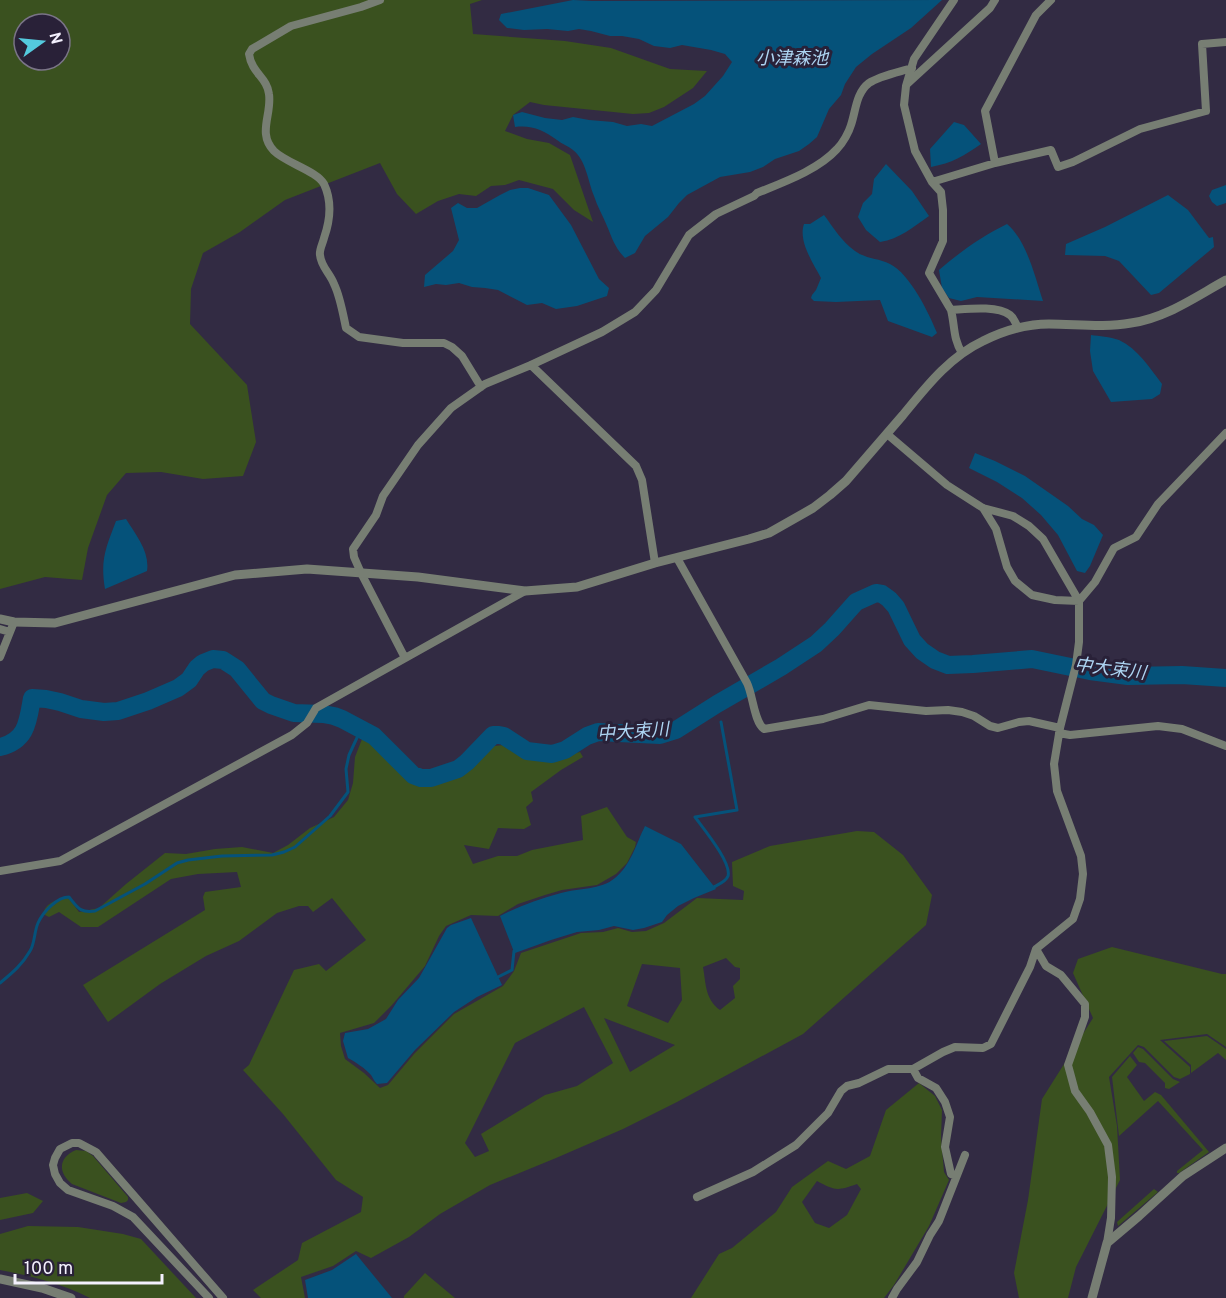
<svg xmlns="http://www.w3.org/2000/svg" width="1226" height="1298" font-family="Overpass,'Noto Sans JP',sans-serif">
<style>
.green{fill:#3a511f;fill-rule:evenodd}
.water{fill:#05527a}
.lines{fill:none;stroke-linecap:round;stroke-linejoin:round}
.stream{stroke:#05527a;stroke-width:3}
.river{stroke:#05527a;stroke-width:18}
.minor{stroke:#777e73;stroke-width:8}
.tertiary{stroke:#777e73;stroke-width:9}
.labels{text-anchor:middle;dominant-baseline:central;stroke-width:6;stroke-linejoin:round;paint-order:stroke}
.water-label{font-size:18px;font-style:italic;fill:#add4f2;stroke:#292138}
</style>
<rect width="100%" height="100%" fill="#322b43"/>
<path class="green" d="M0,0H482L470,4L473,34L565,41L611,48L670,69L707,71L693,88L664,107L649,113L633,114L544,105L530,102L513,115L505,131L527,139L549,143L570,155L593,222L574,210L553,189L519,180L505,185L491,186L476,196L459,194L438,201L416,214L397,194L380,163L285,200L240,232L203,253L191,289L190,324L247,385L256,442L243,476L203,479L161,472L126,473L107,495L88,548L82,580L45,577L0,589ZM24,24H60V60H24Z
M364,734L392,761L409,776L421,781H434L461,771L487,747L503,745L534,755L557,757L580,752L583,757L561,770L531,792L533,801L526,807L531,825L524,829L498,828L489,849L464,845L473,864L498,856H517L532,850L583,840L581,816L607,807L627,837L636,842L635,847L627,863L616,874L597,885L562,890L545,895L518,904L498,916L471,915L446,926L439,936L425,966L392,1005L374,1023L340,1033L341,1046L345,1059L364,1073L380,1088L388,1085L414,1054L454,1014L503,986L514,971L521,953L581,933L603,932L618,928L632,932L646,931L664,923L697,898L743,900L744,891L733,886L732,862L770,846L857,831L874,832L903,855L932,895L926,925L803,1034L677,1102L623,1129L556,1158L490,1185L440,1214L409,1237L371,1258L356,1251L333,1266L301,1277L305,1298H261L253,1290L298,1260L302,1243L361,1212L363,1197L336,1180L283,1114L243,1070L249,1065L294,970L319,964L326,971L366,940L332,898L313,912L308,906H299L277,913L239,941L206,956L160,984L108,1022L83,985L205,910L203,897L205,892L241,887L237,872L198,874L171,879L98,927H81L59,912L49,917L43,914C46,902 57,900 68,897L79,912L99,908L126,884L165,853L186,854L215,849L242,847L273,853L288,845L310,828L334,817L348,800L353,783L355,757ZM726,958L735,967L740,968V979L733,986L735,998L720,1010C705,999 706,984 703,967ZM642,964L680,968L682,1000L668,1023L627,1006ZM584,1007L613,1063L577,1086L545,1095L481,1134L489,1151L475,1157L465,1143L515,1043ZM604,1018L675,1045L630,1072Z
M1112,947L1222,974H1226V1047L1207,1034L1160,1040L1190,1067V1074L1180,1079L1174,1077L1144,1047L1138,1045L1109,1077L1117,1126L1120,1180L1076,1267L1068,1298H1019L1014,1273L1028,1200L1042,1099L1093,1018L1073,973L1078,959Z
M1207,1036L1226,1049V1060L1218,1053L1191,1073V1065L1164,1041Z
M1138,1047L1143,1049L1173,1079L1180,1082L1169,1089L1165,1088V1083L1145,1063L1139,1062L1133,1053Z
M1130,1056L1137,1065L1127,1077L1144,1101L1155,1092L1161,1095L1209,1152L1179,1173H1177V1171L1203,1150L1158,1101L1119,1136L1112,1077Z
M919,1083L935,1096L942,1110L941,1137L944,1172L949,1180L929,1226L894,1285L884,1298H691L719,1254L732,1248L776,1212L792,1187L828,1161L846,1169L870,1156L886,1110ZM817,1181C836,1191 837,1191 857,1184L861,1189L847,1215L829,1228L815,1223L802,1202Z
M76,1150L86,1151L93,1156L128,1197V1200L126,1202L121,1203L72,1184C57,1172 59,1157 76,1150Z
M1154,1189L1158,1192L1118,1226L1117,1222Z
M27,1193L43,1201L33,1213L0,1220V1198Z
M28,1226L78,1227L123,1234L141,1239L196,1298H90C61,1283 31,1276 0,1270V1234Z
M425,1273L455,1298H404V1296Z"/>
<path class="water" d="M573,0L592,1L942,0L911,28L872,54L856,67L845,84L841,95L829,109L817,137L809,144L799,151L775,159L763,167L750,172L720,177L687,195L679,203L668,217L645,236L635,253L625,258C615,248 612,238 607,226C603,216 597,206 594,196C588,181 586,160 573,150C568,146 562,144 557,140C543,130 532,125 515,127L513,115L522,112L545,118L562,120L573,117L589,120L613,122L627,126L641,124L652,126L694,104L705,96L723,76L732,62L725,54L711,50L682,45L670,48L654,46L639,39L622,36H610L591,31L579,29L568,31L547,29L524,30L507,28L499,20L501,14Z
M954,122L964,125L981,144C964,156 952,163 931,167L930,149Z
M886,164L912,191L929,216C913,227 900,239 880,242L866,230L858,217L863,203L872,194L874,179Z
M1226,185V203L1217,206L1212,202L1209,196L1212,190Z
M520,188H528L549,195L571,225L599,279L609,288L607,296L577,306L556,309L542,303L527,305L498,290L485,288L472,287L459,283L446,285L436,284L424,287L425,275L453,251L459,240L451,208L458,203L467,208H477L500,195L510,190Z
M1168,195L1188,210L1209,238L1213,237L1214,247L1159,293L1151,295L1119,261L1105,256L1065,255L1066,244L1105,227Z
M824,215C833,227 842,242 855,251C866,259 878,258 890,264C910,274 929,313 937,333L932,337L888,321L880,300L836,302L814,301L811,298L812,295L816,290L821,278C813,263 798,241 804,224H810Z
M1007,224C1027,241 1035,277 1043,301L977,297L961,301L949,298L942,288L939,270C960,252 982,236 1007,224Z
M1091,335C1099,336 1110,337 1119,340C1138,349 1149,367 1162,384L1160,394L1152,399L1111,402L1093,371L1090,351Z
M975,453L995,461L1025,476L1068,506L1082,519L1094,525L1103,535L1090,566L1085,573L1077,571L1058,535L1041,515L1022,498L997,482L969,468Z
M126,519C136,535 150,552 147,571L105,589C100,559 106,548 116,521Z
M645,826L681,844L716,889L694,898L678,906L667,915L662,922L644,928L633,930L614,926L599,930L577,932L551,940L515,953L514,952L500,916C519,906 539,899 561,893C578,888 601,890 615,878C631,865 636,844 645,826Z
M471,918L502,985L477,997L454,1012L415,1050L387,1083L377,1084C374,1081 373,1078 371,1075C365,1068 355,1062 348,1058L343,1041L345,1033L368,1029L386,1019L398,1000L419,978L447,928L451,925Z
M356,1254L392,1298H308L305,1280L332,1270Z"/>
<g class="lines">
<path class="stream" d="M717,704L718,708
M712,888C717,885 726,882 728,876C732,863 703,828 695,817L737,810L721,722
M496,978L512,970L514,951
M0,983C12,973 22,965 30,951C35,943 34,932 38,923C43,912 57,897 69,897C78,908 80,913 95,911L145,884L177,863L188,860L222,856L272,855L284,852L295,847L330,816L348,792L346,769L349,755L361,729"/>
<path class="river" d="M0,747C27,741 28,721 32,698L46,699L60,702L81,709L104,712L118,711L148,701L178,688L189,680L197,668L203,663L213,659L223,660L237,669L263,701L271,705L294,713L323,714L334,716L342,719L374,736L413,775L421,778H431L458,769L467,762L493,735H499L504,736L527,751L552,754L565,750L587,736L598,732L660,735L676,730L717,704L781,667L816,644L832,629L856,602L876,593L882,594L889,599L896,607L912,640L922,651L935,660L948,665L973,664L1032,659L1090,671L1128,676L1182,675L1226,678"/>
<path class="minor" d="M380,0L361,7L291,26L252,49L249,54C252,74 267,77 269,94C272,115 257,133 274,151C286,163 317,171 324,184C332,201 330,221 324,238C323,243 319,250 320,255C321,267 330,273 334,284C340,296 343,314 346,328L359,337L403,343H444L452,347L462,356L481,387
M954,0L914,59L906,86L904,105L915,151L932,182L941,192L943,210V241L929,273L951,310C967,309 997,305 1010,315C1014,318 1016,324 1018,328
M907,84L990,8L995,0
M995,163L985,111L1036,15L1051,0
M932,182L995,163L1051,150L1058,167L1073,162L1140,129L1206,111L1202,44L1226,42
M951,310C955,326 953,339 962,353
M531,365L636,466L642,480L655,563
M887,434L947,485L983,508L1013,516L1029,526L1043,539L1079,601V642L1076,665L1060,728L1054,764L1057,791L1081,856L1083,874L1080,899L1073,919L1036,949L1046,966L1061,975L1085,1004V1017L1068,1065L1075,1091L1090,1112L1108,1145L1112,1177L1111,1218L1107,1243
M983,508L996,529L1007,567L1015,581L1032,595L1055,600L1079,601
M677,558L747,683C753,695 754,722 764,729L823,719L869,705L926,711L948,710L962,712L974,716L990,726L998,728L1019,722L1029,721L1060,728
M1079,601L1095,582L1114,548L1136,537L1158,504L1226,433
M0,629L10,632
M0,657L14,622
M405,658L361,573L354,557L353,549L376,515L383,496L418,445L451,408L485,384L531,365L602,332L635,312L656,290L689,235L716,214L754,196L757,193C784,182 818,170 837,149C843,143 849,132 851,125C856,110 856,93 869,83C879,76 899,72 912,68
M1059,733L1070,735L1158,726L1182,729L1226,746
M0,871L60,861L292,735L307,723L316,708L525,591
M913,1069L918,1078L936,1088L945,1102L950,1117L945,1147L951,1174L956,1176
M697,1197L753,1172L796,1145L828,1113L841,1091L847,1086L859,1083L888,1069H913L943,1052L955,1047L983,1048L991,1044L1030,967L1036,949
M209,1298L133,1217L113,1206L68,1190L60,1183L55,1174L53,1165L55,1158L60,1149L72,1143H79L96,1152L223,1298
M892,1298L897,1289L917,1262L930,1235L939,1221L965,1155"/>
<path class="tertiary" d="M0,619L14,622L55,623L235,575L307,569L418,577L525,591L577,587L655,563L749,539L769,533L813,508L830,495L846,481C865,459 884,437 903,415C926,387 949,357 983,341C1003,331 1026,324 1049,324C1076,324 1104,328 1131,323C1166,318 1195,297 1226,280
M0,1279L42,1288L71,1298
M1092,1298L1107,1243L1139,1216L1183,1176L1226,1148"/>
</g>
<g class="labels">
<g class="water-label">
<text x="792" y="59">小津森池</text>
<text transform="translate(1110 670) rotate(7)">中大束川</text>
<text transform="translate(633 733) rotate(-4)">中大束川</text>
</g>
</g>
<g transform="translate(42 42) rotate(75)"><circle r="28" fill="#292138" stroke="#7a7487" stroke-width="1.5"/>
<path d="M0-4.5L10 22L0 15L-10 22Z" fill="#54cade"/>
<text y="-9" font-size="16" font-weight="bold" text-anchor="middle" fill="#f3f0fd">N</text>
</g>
<path d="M15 1274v9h147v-9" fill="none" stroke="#f3f0fd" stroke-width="3"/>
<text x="24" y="1274" font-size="18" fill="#f3f0fd" stroke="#292138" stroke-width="4.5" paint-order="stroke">100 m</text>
</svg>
